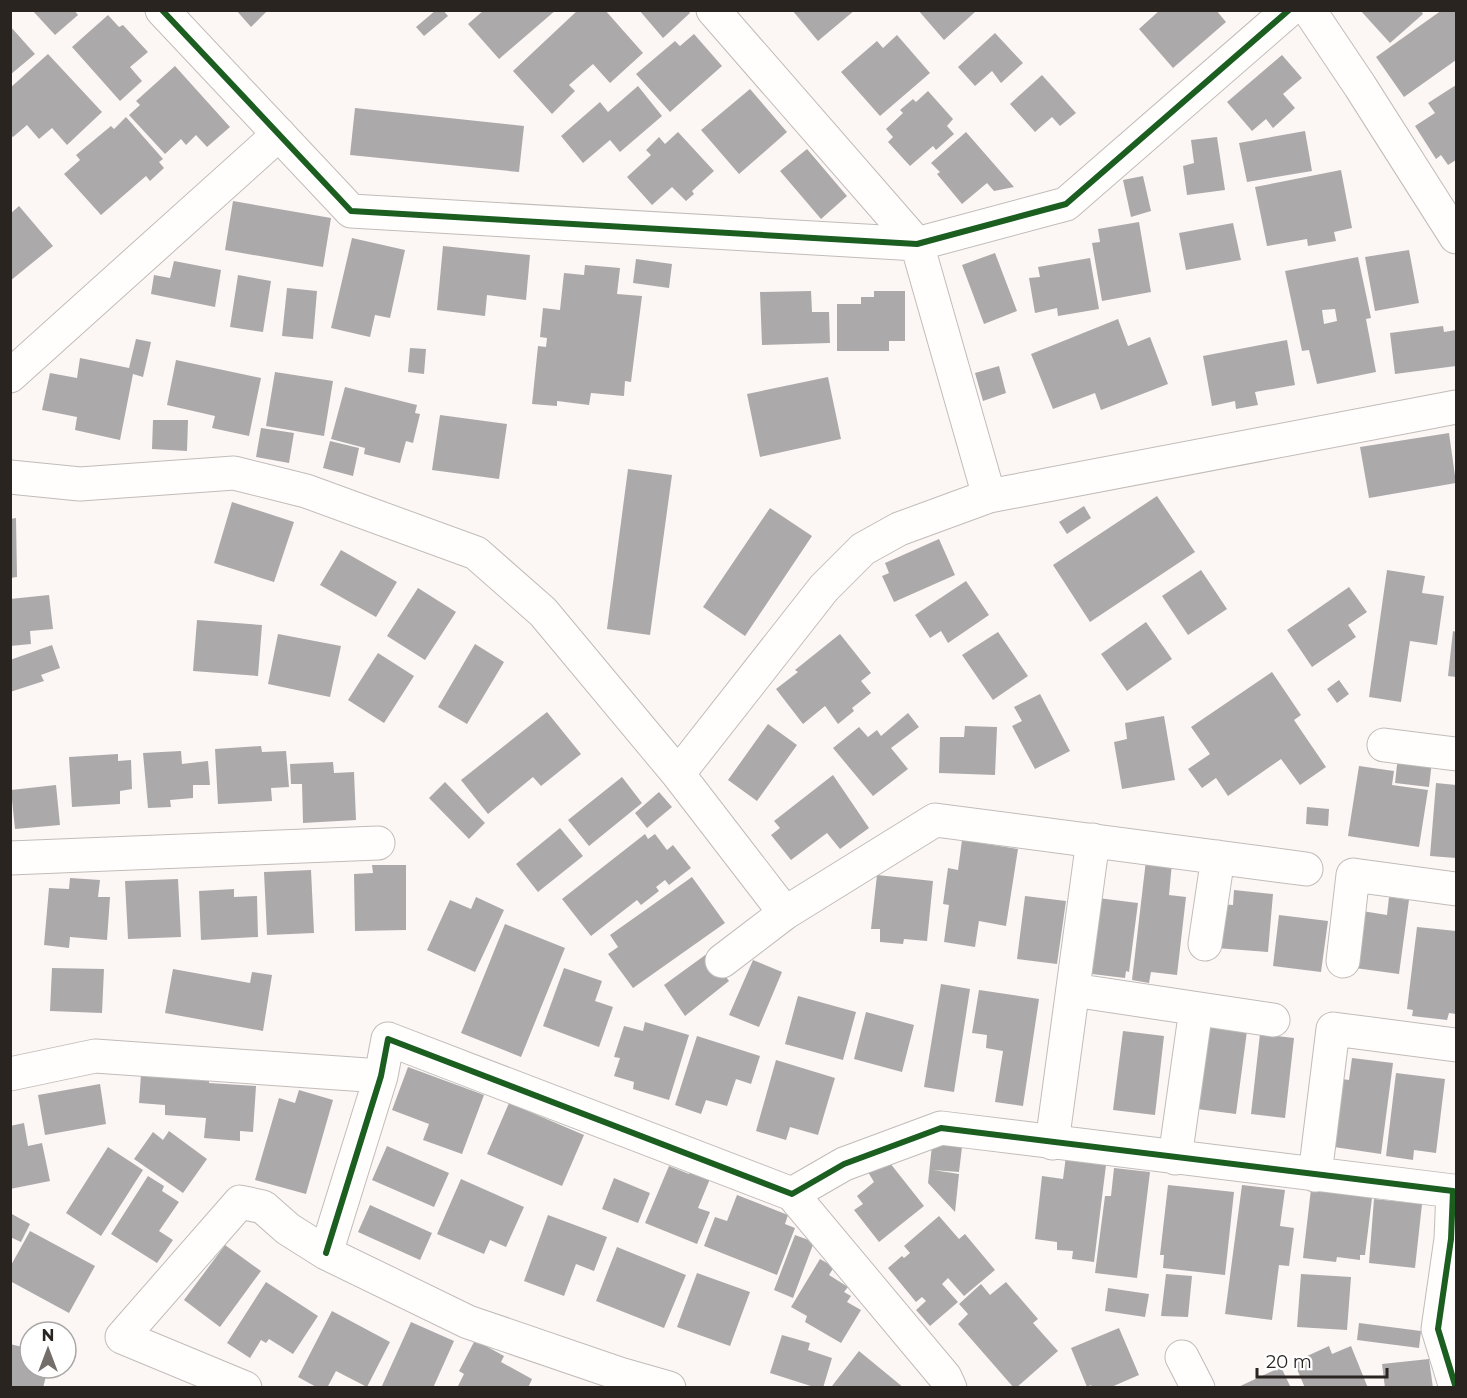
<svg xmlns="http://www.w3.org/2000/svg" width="1467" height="1398" font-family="Montserrat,sans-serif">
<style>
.building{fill:#aca9ab;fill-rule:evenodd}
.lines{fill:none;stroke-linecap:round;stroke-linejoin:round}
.minor-casing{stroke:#c1bcb9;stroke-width:35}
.minor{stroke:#fffefd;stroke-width:33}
.cycleway-casing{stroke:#fff;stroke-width:10}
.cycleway{stroke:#1b5e20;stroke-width:6}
</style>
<rect width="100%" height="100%" fill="#fcf7f4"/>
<path class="building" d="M32,10H74L78,15L55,35Z
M236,10H268L251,27Z
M436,10H443L448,16L424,36L416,27Z
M484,10H556L499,59L468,24Z
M578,10H605L643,53L610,83L593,64L569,85L575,91L552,114L513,71Z
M639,10H688L690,13L663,38Z
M792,10H855L818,41Z
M918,10H974L975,12L944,40Z
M1160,10H1216L1226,22L1173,68L1139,29Z
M1360,10H1421L1423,14L1390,43Z
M1442,10H1456V60L1404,97L1376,57Z
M108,15L119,27L123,25L148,52L130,67L142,81L120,101L72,47Z
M10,26L35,54L10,75Z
M995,33L1023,63L1001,83L992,71L975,86L958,67Z
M694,34L722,66L670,112L636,74L675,41L680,46Z
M897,35L930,73L880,116L841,72L877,41L883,48Z
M48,54L102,112L67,145L52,128L39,139L27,125L13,137L10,134V88Z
M1282,55L1302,78L1283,94L1295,108L1273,128L1266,119L1252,131L1227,102Z
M175,66L230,127L207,147L196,135L186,145L181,139L165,154L129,115L140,105L136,101Z
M1042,75L1076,113L1060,126L1052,117L1035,132L1010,104Z
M1456,85V160L1448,165L1441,155L1436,159L1415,126L1435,113L1428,103Z
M638,86L662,116L620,152L610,140L583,163L561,136L600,102L608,112Z
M750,89L787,132L739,174L701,130Z
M928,91L953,119L947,126L954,134L936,150L933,146L910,166L888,142L893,137L886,129L903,113L900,110L913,99L916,102Z
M355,108L524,126L519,172L350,155Z
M126,117L163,159L159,162L164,168L150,181L146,176L101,215L64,174L80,160L76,155L111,126L114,129Z
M1305,131L1312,171L1247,182L1239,143Z
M678,132L714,171L692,191L694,194L686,201L672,187L652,205L627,177L651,155L646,150L659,137L665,144Z
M966,132L1014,187L994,191L987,183L962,204L937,174L940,172L931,163Z
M1217,137L1225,190L1187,195L1183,166L1194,163L1191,140Z
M807,149L847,196L821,219L780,171Z
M1341,170L1352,228L1334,232L1336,241L1308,246L1307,239L1267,246L1255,187Z
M1143,176L1151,211L1131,217L1123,180Z
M233,201L331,218L323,267L225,250Z
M19,206L53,246L10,281V214Z
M1139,222L1151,292L1102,301L1092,243L1100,242L1098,229Z
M1233,223L1241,260L1186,270L1179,233Z
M352,238L405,250L390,318L375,315L370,337L331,328Z
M443,246L530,255L526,300L487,295L485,316L437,310Z
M1409,250L1419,303L1375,311L1365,257Z
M995,253L1017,311L984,324L962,265Z
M1358,257L1371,318L1366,319L1376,372L1317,384L1309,350L1302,351L1285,271ZM1335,309L1337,321L1324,324L1322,310Z
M1090,258L1099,309L1058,316L1057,308L1035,313L1029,278L1040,277L1038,267Z
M636,259L672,264L669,288L633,283Z
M174,261L221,270L215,307L151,294L154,275L170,278Z
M585,265L620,268L617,294L642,296L631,382L625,381L624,396L591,393L589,405L557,401V406L532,404L538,346L546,347L547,338L540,337L543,308L560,310L564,273L584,275Z
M238,275L271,281L263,332L230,327Z
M287,288L317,291L313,339L282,336Z
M811,291L812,312H829L830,343L762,345L760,292Z
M874,291H905V341H889V351H837V304H861V297H874Z
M1118,319L1128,346L1150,337L1168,384L1101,410L1095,393L1053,409L1031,354Z
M1443,326L1444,332L1456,330V366L1395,374L1390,333Z
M136,339L151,342L143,377L133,374L120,440L75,430L77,417L42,410L50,373L77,378L80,358L129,368Z
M1287,340L1295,385L1255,392L1258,405L1236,409L1235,401L1212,406L1203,356Z
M410,348L426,349L424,374L408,372Z
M176,360L261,378L249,436L212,428L215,416L167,405Z
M999,366L1006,393L983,401L975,373Z
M275,372L333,381L324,436L266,426Z
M828,377L841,439L760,457L747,394Z
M345,387L417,405L415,413L420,414L413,443L406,441L400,463L364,454L365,448L331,439Z
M440,415L507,424L499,479L432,470Z
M153,420H188L187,451L152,449Z
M261,428L294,433L289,463L256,457Z
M1449,433L1456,483L1369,498L1360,447Z
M330,441L359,448L353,476L323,468Z
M628,469L672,475L650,635L607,629Z
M1157,496L1195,552L1090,622L1053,565Z
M232,502L294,522L274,582L214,563Z
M1084,506L1091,518L1067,534L1059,522Z
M770,508L812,536L745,636L703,607Z
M16,518L17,577L10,578V519Z
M939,539L955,575L894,602L882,576L889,573L885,563Z
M341,550L397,582L376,617L320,585Z
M1201,570L1227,609L1188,635L1162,596Z
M1387,570L1425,576L1422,593L1444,596L1437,645L1410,641L1401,702L1369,697Z
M966,581L989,615L948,643L941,631L930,638L915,615Z
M1349,587L1367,612L1348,625L1356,637L1312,667L1287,630Z
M418,588L456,612L425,660L387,636Z
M49,595L53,629L30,631L31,644L10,646V599Z
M197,620L262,625L258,676L193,671Z
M1146,622L1172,659L1127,691L1101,654Z
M1453,631L1456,632V677L1448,676Z
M998,632L1028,676L993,700L962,655Z
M278,634L341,646L330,697L268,684Z
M840,634L871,673L861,681L871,693L852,708L854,711L838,724L825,706L803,724L776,689L798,672L795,670Z
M475,644L504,662L467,724L438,707Z
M52,645L60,668L41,675L44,681L10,692V660Z
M378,653L414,676L384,723L348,700Z
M1272,672L1301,715L1294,720L1326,767L1300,785L1281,759L1228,796L1216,778L1202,788L1188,769L1210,754L1191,727Z
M1339,680L1349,694L1337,703L1327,689Z
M1040,694L1070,751L1035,769L1012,726L1022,721L1014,707Z
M547,712L581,754L541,786L533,777L488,814L461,780Z
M908,713L919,727L891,748L908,769L873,796L833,748L859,727L868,737L877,730L881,736Z
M1164,716L1175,780L1122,789L1114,742L1127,739L1125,723Z
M768,724L797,745L757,801L728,780Z
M965,726L997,727L995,775L939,773L940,737H964Z
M261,746L262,752L286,751L289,787L271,788L272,801L218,804L215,749Z
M181,751L182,764L208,761L210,785H193V798L170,800L171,807L148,808L143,753Z
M118,754V761L131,760L132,789L120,791V804L72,807L69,757Z
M1398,756L1432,761L1429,787L1395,783Z
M333,762L334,773L354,772L356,820L303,823L302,784H291L290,764Z
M1359,766L1394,771L1392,785L1428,790L1419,847L1348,836Z
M833,775L869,828L840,849L827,833L791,860L771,835L780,828L774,821Z
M622,777L642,803L589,846L568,820Z
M445,782L485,823L469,839L429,798Z
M1436,783L1456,785V858L1430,856Z
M56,785L60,825L15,829L11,790Z
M659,792L672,807L647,828L635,813Z
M1307,807L1329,809L1328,826L1306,824Z
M560,828L583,856L538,892L516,864Z
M645,834L648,839L655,834L667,850L673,845L691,868L669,885L665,880L656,887L659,891L641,905L637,900L591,936L562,899Z
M962,840L1018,849L1006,926L979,921L975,947L944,942L949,905L943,904L948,868L958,870Z
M1146,860L1172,863L1169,895L1186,897L1177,975L1151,972L1149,983L1132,980Z
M372,865H406V930L355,931L354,874L373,873Z
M311,870L314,933L267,935L264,872Z
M877,875L933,881L927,941L904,939L903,944L880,942V929H871Z
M692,877L725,923L633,988L608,954L618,947L610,935Z
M70,878L100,880L98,897H110L107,940L70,937L69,948L44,945L49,888L69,889Z
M178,879L181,937L128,939L125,881Z
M234,889V897L257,896L258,937L201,940L199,891Z
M1234,890L1273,894L1268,952L1216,948L1220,904L1233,905Z
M1025,896L1066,901L1057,964L1017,959Z
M476,897L504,910L475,972L427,950L450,900L471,909Z
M1389,897L1409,900L1399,974L1355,968L1362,911L1387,915Z
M1098,898L1138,903L1129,972L1126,971L1125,978L1092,974L1098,927Z
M1279,915L1328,921L1321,972L1273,966Z
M505,924L565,948L521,1057L461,1033Z
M1417,927L1456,931V1014L1449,1013L1447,1020L1412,1016L1413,1010L1407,1009Z
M708,953L729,981L685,1016L664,985Z
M753,960L782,972L759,1027L729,1015Z
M52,968L104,969L102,1013L50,1011Z
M564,968L602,981L595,1001L613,1007L599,1047L543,1026Z
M173,969L250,983L252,972L272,975L263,1031L165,1013Z
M941,984L970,989L954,1092L924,1087Z
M979,990L1039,999L1023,1106L995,1102L1003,1051L986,1048L987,1035L972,1033Z
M798,996L856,1012L843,1060L785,1044Z
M866,1012L914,1025L902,1072L854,1059Z
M645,1022L689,1035L669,1100L633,1089L634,1082L614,1076L620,1058L614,1057L624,1026L643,1031Z
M1207,1026L1247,1031L1236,1114L1197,1109Z
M1123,1031L1164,1036L1155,1115L1113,1110Z
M1260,1034L1294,1038L1285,1118L1251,1114Z
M697,1036L760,1056L751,1084L736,1079L727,1106L706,1100L701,1114L675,1105Z
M1352,1058L1393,1063L1381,1154L1334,1147L1342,1079L1349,1080Z
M776,1060L835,1078L818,1135L790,1127L786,1140L756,1131Z
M408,1067L484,1095L462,1154L423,1140L429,1124L392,1110Z
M1396,1073L1445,1079L1436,1153L1414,1150L1413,1160L1386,1156Z
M141,1074L209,1079V1083L256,1086L253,1132L240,1131V1141L204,1138L206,1118L165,1115V1105L139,1103Z
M100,1084L106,1124L45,1135L38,1095Z
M299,1090L333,1100L306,1194L255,1180L279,1098L295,1103Z
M509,1103L584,1135L562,1186L487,1154Z
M24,1123L28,1146L42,1143L50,1181L10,1189V1126Z
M169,1131L207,1159L183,1193L134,1159L153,1132L163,1140Z
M933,1136L963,1139L959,1172L933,1170L959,1174L955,1212L928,1183Z
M387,1146L449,1173L434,1207L372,1180Z
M108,1147L143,1170L101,1236L66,1213Z
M1066,1156L1101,1161V1164L1106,1165L1094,1262L1072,1259L1073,1251L1057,1250V1242L1035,1239L1042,1176L1063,1179Z
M886,1158L924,1206L879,1242L854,1210L863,1204L857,1196L874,1182L868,1172Z
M669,1166L689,1174L690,1170L710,1179L698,1208L710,1212L697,1244L645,1223Z
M1114,1168L1150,1172L1137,1278L1095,1273L1105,1196H1111Z
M148,1176L164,1186L162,1191L179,1202L159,1231L173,1240L157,1263L111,1234Z
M614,1178L650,1193L638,1223L602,1209Z
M461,1179L524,1207L506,1247L490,1240L484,1254L437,1234Z
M1168,1185L1234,1192L1225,1275L1163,1268L1164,1255H1160Z
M1242,1185L1285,1190L1280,1226L1294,1228L1289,1266L1279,1265L1272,1320L1225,1314Z
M1311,1189L1372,1198L1365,1255H1360V1260L1337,1257L1336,1262L1303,1258Z
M737,1195L788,1215L785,1224L795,1228L777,1275L704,1246L715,1217L727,1221Z
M1374,1199L1422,1204L1415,1268L1369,1263Z
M370,1205L432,1233L420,1260L358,1232Z
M10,1213L30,1224L21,1242L10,1237Z
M548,1215L607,1237L594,1271L576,1264L564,1296L524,1281Z
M939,1216L959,1239L965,1234L995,1270L964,1296L948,1278L942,1284L958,1302L930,1326L916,1310L926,1301L922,1297L916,1302L888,1268L902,1256L904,1258L910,1253L904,1246Z
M30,1231L95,1266L69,1313L10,1281V1267Z
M795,1235L814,1242L793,1298L774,1290Z
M225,1245L261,1271L220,1327L184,1300Z
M617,1247L686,1275L664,1328L596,1301Z
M820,1259L834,1267L829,1275L848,1287L844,1292L851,1296L847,1302L861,1310L841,1343L805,1322L807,1316L791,1307Z
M697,1273L750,1292L730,1346L677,1327Z
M1166,1274L1192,1276L1188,1317L1161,1316Z
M1301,1274L1351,1277L1347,1330L1297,1327Z
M266,1282L318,1316L293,1354L269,1339L266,1343L261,1340L250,1358L227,1343Z
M1006,1282L1038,1319L1033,1323L1058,1351L1016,1388H1014L958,1324L968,1314L959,1304L981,1284L990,1295Z
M1108,1288L1149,1294L1145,1317L1105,1311Z
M332,1311L390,1342L367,1387L336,1371L327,1388H318L298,1377Z
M411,1322L454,1341L433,1388H381Z
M1359,1323L1421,1331L1419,1348L1357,1340Z
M1119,1328L1139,1375L1109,1388H1092L1091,1385L1087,1387L1071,1348Z
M782,1335L810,1343L808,1350L832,1358L823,1388H817L770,1373Z
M475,1340L504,1356L501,1362L532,1379L528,1388H457L464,1374L459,1371Z
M10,1344L30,1349V1368H48L43,1388H10Z
M1329,1346L1332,1354L1351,1346L1368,1388H1305L1294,1362Z
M859,1351L904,1388H834L832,1386Z
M1429,1359L1433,1388H1385L1382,1364Z
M1281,1367L1291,1388H1236Z"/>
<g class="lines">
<g class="minor-casing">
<path id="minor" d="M162,10L351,211L917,244L1066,204L1289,10
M713,10L917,244L989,496
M1309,10L1360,86L1456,237
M10,376L279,134
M10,477L80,484L234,473L306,491L476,553L543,612L678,774L785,913
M1384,745L1456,754
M678,774L824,588L863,549L899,529L989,496L1456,407
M10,858L378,843
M1205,944L1218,857
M722,961L785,913L935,820L1306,869
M1343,961L1353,875L1456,889
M1073,990L1273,1020
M10,1074L95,1056L381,1076
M1052,1143L1093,840
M1175,1158L1196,1009
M1315,1175L1333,1029L1456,1045
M792,1194L945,1377L950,1388
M326,1253L381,1076L388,1039L792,1194L844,1164L941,1128L1453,1191L1451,1239L1438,1329L1456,1388
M1182,1357L1198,1388
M245,1388L122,1337L240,1202L263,1207L288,1229L326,1253L468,1322L620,1374L669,1388"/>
</g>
<use href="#minor" class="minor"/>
<g class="cycleway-casing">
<path id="cycleway" d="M162,10L351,211L917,244L1066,204L1289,10
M326,1253L381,1076L388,1039L792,1194L844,1164L941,1128L1453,1191L1451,1239L1438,1329L1456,1388"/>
</g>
<use href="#cycleway" class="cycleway"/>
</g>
<rect width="1467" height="1398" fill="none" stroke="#292420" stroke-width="24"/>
<g transform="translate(48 1350)"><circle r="28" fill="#ffffff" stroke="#a9a7a6" stroke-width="1.5"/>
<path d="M0-4.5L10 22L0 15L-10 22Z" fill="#736e6a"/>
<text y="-9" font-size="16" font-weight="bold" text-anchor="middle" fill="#292420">N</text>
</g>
<path d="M1257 1368v9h130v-9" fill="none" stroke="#292420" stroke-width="3"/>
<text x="1266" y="1368" font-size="18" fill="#292420" stroke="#ffffff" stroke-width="4.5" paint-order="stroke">20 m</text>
</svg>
